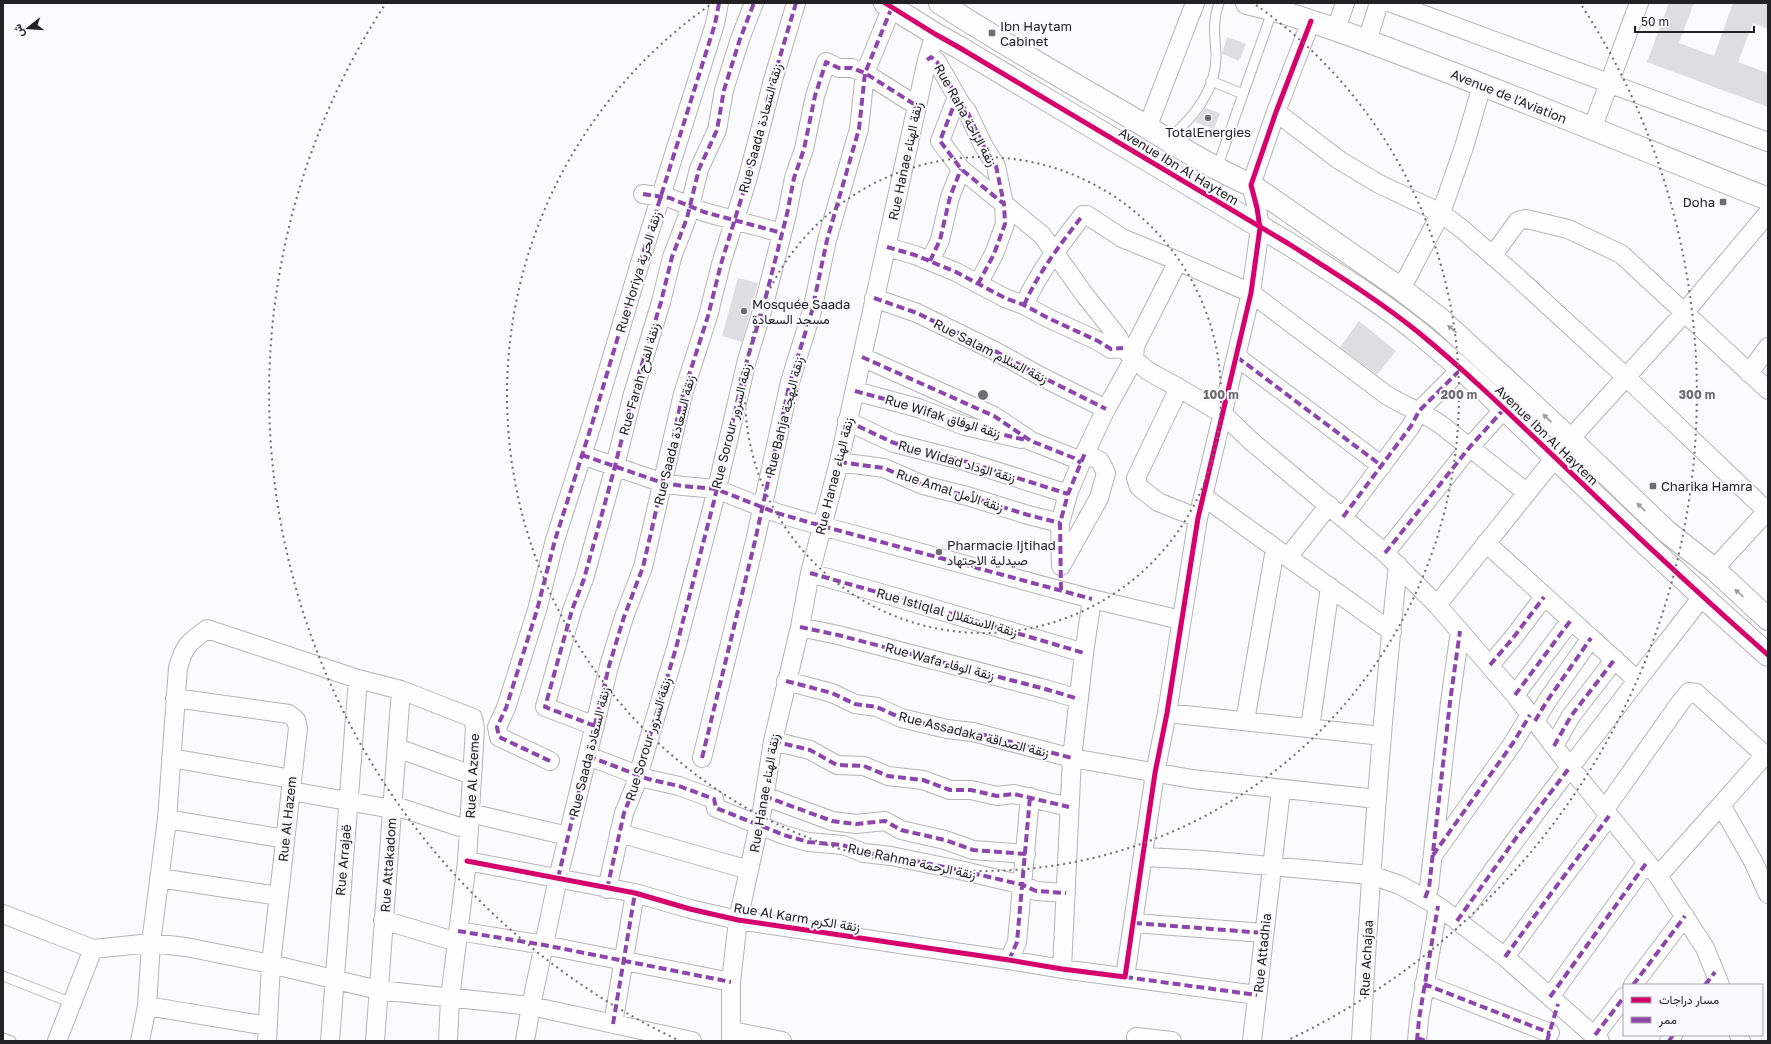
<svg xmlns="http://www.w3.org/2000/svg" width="1771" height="1044" font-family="'Golos Text',Vazirmatn,sans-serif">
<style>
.building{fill:#dedee0}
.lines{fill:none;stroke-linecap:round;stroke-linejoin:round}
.lane-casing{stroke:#b4b4b6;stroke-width:11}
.street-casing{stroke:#b4b4b6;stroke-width:20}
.secondary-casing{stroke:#b4b4b6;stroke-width:24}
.lane{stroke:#fefeff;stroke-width:9}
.street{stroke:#fefeff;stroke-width:18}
.secondary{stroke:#fefeff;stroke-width:22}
.quiet{stroke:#8e44ad;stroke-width:4;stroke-dasharray:8 4;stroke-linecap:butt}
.cycleway-casing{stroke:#fafafe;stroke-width:8}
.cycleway{stroke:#d6006c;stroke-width:5}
.oneway{fill:#9b9b9c}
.ring{fill:none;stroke:#6e6e70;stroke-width:2;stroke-dasharray:2 4}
.poi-dot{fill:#6e6e70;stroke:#fafafe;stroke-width:1.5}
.labels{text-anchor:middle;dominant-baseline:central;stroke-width:4;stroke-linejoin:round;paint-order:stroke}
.poi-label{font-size:13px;fill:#222224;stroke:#fafafe;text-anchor:start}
.street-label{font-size:13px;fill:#222224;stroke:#fafafe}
.centre{fill:#6e6e70;stroke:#fafafe;stroke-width:2}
.ring-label{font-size:12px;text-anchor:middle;font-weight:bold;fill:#6e6e70;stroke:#fafafe;stroke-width:4;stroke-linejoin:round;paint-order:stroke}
</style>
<rect width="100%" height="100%" fill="#fbfbfd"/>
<path class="building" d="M1669,3H1694L1679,43L1714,56L1733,3H1768V29L1753,23L1738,62L1768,73V107L1647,62Z
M1227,37L1246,44L1239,61L1222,54Z
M1205,108L1220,113L1214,129L1195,122Z
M738,278L758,283L742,342L722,336Z
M1359,321L1396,351L1377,375L1340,347Z"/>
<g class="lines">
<g class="lane-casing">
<path id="lane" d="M1211,81L1243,94
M1168,139C1193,119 1217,89 1216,54C1215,34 1212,23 1219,3
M1217,168L1273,9
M3,976L72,1003
M3,1038L11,1041"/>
</g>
<g class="street-casing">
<path id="street" d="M1392,3L1768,142
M1336,29L1345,3
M1367,41L1379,3
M927,60L931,57L937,62L961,104L967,111L983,145L996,166L1004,204L1042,235L1084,294L1118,337L1123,348L1134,359L1148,371L1179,388L1136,478L1139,487L1158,502L1198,518
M957,97L940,141L961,169L1004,204L1005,224L994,254L978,284
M1276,112L1339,160L1379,184L1441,213L1462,229L1516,276L1626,377L1768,512
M1147,128L1195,3
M1592,129L1639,3
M643,194L670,198L704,212L782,233
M887,247L915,255L956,272L1005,298L1024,305L1048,318L1098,341L1111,349L1123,348
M1493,255L1518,221L1526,219L1568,229L1621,254L1768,390
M930,261L940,240L950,197L961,169
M1401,289L1441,213L1464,147L1482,85
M874,298L917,313L995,351L1040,376L1106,409
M1024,305C1038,273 1062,242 1083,215H1087L1122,238L1178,261L1251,293L1385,394C1403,406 1423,412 1440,424L1526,492
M862,357L994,416L1031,441L1074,458L1081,463
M1237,357L1382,466
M1749,373L1768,347
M1179,388L1223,414L1251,441L1385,553L1437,605L1515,695L1570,767L1658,876L1705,948L1720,985
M855,391L918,408L965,426L1021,439
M847,421L894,443L961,460L1068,494
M582,455L663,483L683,486L716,489L777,513L822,526L1092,599L1181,620
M839,462L884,468L923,485L967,496L1028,515L1060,523
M1204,497L1392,632
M1343,517L1411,426L1419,411L1461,369
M1486,543L1637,680
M1385,553L1469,448L1504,409
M1288,557L1329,505
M1061,566L1099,498L1106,473L1100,461L1085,453L1106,409L1134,359L1135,346L1178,261
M1061,566L1060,523L1068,494L1085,453
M1714,569L1767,511
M810,573L891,596L1084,653
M1437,605L1570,439L1684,313L1768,213
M800,627L838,635L1045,689L1079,699
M1490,665L1513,638L1544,597
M786,681L832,693L855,704L877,707L901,718L947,729L973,732L1072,758L1192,779L1377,799
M1515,695L1571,620
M175,698L289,714L296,720L298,728L271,964L267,1041
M1167,713L1382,736
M1245,721L1275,549
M1535,721L1547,701L1591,638
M595,726L545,707L572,610L584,579L613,474L633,394L661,302L672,257L687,218L699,169L717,130L724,90L740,39L754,3
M1310,728L1330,587
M773,741L810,750L837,765L864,766L888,776L923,780L950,790H971L997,796L1014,794L1069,807
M1554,746L1571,716L1615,659
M397,748L472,775
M1765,755L1721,805L1753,861L1768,894
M588,756L648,779L679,786L714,799L716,808L784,835L808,842L843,845L864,853L891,856L964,871L1023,885L1036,891L1066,893
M171,758L292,779
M702,758L755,541L790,382L812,311L827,240L859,129L865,73L892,7
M550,761L499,737L497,727L506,708L537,610L555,540L592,424L643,253L715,24L719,3
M291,791L392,809
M764,796L832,821L856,824L885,821L901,830L945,840L973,850L1026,854
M392,805L469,830
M1605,809L1680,703L1689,692L1696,693L1768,758
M470,813L568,836
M167,819L285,839
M619,833L749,870
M1434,854L1513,743L1530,715
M1144,857L1203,860L1371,875L1400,885L1438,906L1505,957L1600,1041
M467,861L635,893L690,909L738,920L1009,960L1062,969L1257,995
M1658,876L1721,805
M159,878L279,896
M607,889L624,813L635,786L676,648L714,501L747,360L763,308L787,214L794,178L804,149L815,96L826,62L839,68H852L865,73L917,106
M1425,898L1429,888L1450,702L1460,631
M3,914L93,949L151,943L186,947L271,964L378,990L531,1006L692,1041
M383,920L457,942
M1457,921C1535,810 1619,704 1702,597
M1134,923L1264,933
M458,931L544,945L731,982
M1505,957L1547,899L1609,816
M1009,960L1017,942L1030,797
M1062,969L1072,758L1084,653L1092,599
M1125,977L1155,773L1167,713L1198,518L1251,293L1260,228L1257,208L1251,185L1276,112L1311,21
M1424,984L1550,1033
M1633,985L1685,916
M1550,997L1647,862
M147,1006L268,1026
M613,1024L635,893
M732,1031L782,1041
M1595,1035L1624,997
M1739,1035L1741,1041
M1136,1037L1172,1041
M57,1041L93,949
M140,1041L147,1006L151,943L167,819L178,668C184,646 188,643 207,629L358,679L401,690L473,718L475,728L467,861L450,998L448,1041
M330,1041L358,679
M375,1041L401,690
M525,1041L531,1006L558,878L609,666L624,617L643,567L683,394L708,316L721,264L748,177L773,80L796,3
M731,1041V982L738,920L762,811L773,741L800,627L810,573L839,462L917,106L927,60L935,34
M1252,1041L1281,790
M1361,1041C1370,882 1381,723 1398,565
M1417,1041L1419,1019L1438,906
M1669,1041L1673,1035"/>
</g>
<g class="secondary-casing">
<path id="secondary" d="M885,3L935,34L960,48L1289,244C1333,272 1377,299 1418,332C1478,381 1532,436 1588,489C1647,546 1707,601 1768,655
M940,3C1000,42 1063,78 1125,114C1166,138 1207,166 1251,185L1401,289L1440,319L1570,439L1666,531L1714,569L1768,619
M1247,3C1314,19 1377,45 1441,69C1551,111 1659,156 1768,199"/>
</g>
<use href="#lane" class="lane"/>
<use href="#street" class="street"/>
<use href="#secondary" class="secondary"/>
<path class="quiet" d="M927,60L931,57L937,62L961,104L967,111L983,145L996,166L1004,204
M957,97L940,141L961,169L1004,204L1005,224L994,254L978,284
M643,194L670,198L704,212L782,233
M887,247L915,255L956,272L1005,298L1024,305L1048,318L1098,341L1111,349L1123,348
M930,261L940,240L950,197L961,169
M874,298L917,313L995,351L1040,376L1106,409
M1024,305C1038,273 1062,242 1083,215
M862,357L994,416L1031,441L1074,458L1081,463
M1237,357L1382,466
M855,391L918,408L965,426L1026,440
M847,421L894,443L961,460L1068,494
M582,455L663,483L683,486L716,489L777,513L822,526L1092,599
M839,462L884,468L923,485L967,496L1028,515L1060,523
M1343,517L1411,426L1419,411L1461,369
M1385,553L1469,448L1504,409
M810,573L891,596L1084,653
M1061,590L1060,523L1068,494L1085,453
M800,627L838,635L1045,689L1079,699
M1490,665L1513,638L1544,597
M786,681L832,693L855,704L877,707L901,718L947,729L973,732L1072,758
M1515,695L1571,620
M1535,721L1547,701L1591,638
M595,726L545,707L572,610L584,579L613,474L633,394L661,302L672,257L687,218L699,169L717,130L724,90L740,39L754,3
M773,741L810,750L837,765L864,766L888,776L923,780L950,790H971L997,796L1014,794L1069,807
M1554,746L1571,716L1615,659
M588,756L648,779L679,786L714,799L716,808L784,835L808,842L843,845L864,853L891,856L964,871L1023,885L1036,891L1066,893
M702,758L755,541L790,382L812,311L827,240L859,129L865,73L892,7
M550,761L499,737L497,727L506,708L537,610L555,540L592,424L643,253L715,24L719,3
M764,796L832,821L856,824L885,821L901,830L945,840L973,850L1026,854
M1433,855L1513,743L1530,715
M558,878L609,666L624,617L643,567L683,394L708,316L721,264L748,177L773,80L796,3
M607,889L624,813L635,786L676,648L714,501L747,360L763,308L787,214L794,178L804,149L815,96L826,62L839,68H852L865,73L917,106
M1425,898L1429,888L1450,702L1460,631
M1457,921L1516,838L1570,767
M1134,923L1264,933
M458,931L544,945L731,982
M1505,957L1547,899L1609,816
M1009,960L1017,942L1030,797
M1125,977L1257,995
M1424,984L1550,1033
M1633,985L1685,916
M1705,985L1715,972
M1550,997L1647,862
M613,1024L635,893
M1595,1035L1624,997
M1417,1038L1426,1041
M1417,1041L1419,1019L1438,906
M1547,1041L1558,1004
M1669,1041L1673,1035"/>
<g class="cycleway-casing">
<path id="cycleway" d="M885,3L935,34L960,48L1289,244C1333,272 1377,299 1418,332C1478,381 1532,436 1588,489C1647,546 1707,601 1768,655
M467,861L635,893L690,909L738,920L1009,960L1062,969L1125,977L1155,773L1167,713L1198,518L1251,293L1260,228L1257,208L1251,185L1276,112L1311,21"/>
</g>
<use href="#cycleway" class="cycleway"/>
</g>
<defs><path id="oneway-solid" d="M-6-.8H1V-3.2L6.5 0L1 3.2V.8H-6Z"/></defs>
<g class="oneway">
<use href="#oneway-solid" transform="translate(1452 329) rotate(-139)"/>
<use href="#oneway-solid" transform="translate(1547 418) rotate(-137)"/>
<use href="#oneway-solid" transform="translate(1641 507) rotate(-136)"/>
<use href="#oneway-solid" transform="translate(1739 593) rotate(-138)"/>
</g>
<g class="ring">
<circle cx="983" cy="395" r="238"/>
<path d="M1256 5A476 476 0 1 1 710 5"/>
<path d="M676 1039A714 714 0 0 1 384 6M1582 6A714 714 0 0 1 1290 1039"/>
</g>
<g class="poi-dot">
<rect x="988" y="29" width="8" height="8" rx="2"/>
<circle cx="1208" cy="118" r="4"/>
<rect x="1719" y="198" width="8" height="8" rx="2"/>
<circle cx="744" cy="311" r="4"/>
<rect x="1649" y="482" width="8" height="8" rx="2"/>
<circle cx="939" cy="552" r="4"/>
</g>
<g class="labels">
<g class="poi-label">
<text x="1000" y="26">Ibn Haytam<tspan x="1000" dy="15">Cabinet</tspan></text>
<text x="1208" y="132" text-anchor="middle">TotalEnergies</text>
<text x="1715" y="202" text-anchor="end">Doha</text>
<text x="752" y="304">Mosquée Saada<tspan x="752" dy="15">مسجد السعادة</tspan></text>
<text x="1661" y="486">Charika Hamra</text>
<text x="947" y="545">Pharmacie Ijtihad<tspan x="947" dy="15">صيدلية الاجتهاد</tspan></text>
</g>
<g class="street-label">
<text transform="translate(1509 96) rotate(22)">Avenue de l'Aviation</text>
<text transform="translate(966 115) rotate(61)">Rue Raha زنقة الراحة</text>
<text transform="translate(760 128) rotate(-75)">Rue Saada زنقة السعادة</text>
<text transform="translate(905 161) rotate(-78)">Rue Hanae زنقة الهناء</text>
<text transform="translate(1179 166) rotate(31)">Avenue Ibn Al Haytem</text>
<text transform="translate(638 272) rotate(-73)">Rue Horiya زنقة الحرية</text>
<text transform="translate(991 351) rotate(27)">Rue Salam زنقة السلام</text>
<text transform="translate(639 379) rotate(-74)">Rue Farah زنقة الفرح</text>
<text transform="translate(784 416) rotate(-76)">Rue Bahja زنقة البهجة</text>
<text transform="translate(943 416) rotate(17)">Rue Wifak زنقة الوفاق</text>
<text transform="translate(731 426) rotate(-76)">Rue Sorour زنقة السرور</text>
<text transform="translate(1547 435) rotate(44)">Avenue Ibn Al Haytem</text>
<text transform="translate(674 440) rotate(-76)">Rue Saada زنقة السعادة</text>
<text transform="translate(957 461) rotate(16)">Rue Widad زنقة الوداد</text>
<text transform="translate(834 476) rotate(-76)">Rue Hanae زنقة الهناء</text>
<text transform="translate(950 490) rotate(18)">Rue Amal زنقة الأمل</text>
<text transform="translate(947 612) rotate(16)">Rue Istiqlal زنقة الاستقلال</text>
<text transform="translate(940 661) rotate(15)">Rue Wafa زنقة الوفاء</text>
<text transform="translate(974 734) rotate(14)">Rue Assadaka زنقة الصداقة</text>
<text transform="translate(648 739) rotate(-73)">Rue Sorour زنقة السرور</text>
<text transform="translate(589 752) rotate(-76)">Rue Saada زنقة السعادة</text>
<text transform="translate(472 776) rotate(-87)">Rue Al Azeme</text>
<text transform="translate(764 793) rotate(-80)">Rue Hanae زنقة الهناء</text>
<text transform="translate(287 819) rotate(-84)">Rue Al Hazem</text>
<text transform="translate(343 860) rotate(-85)">Rue Arrajaë</text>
<text transform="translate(912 861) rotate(12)">Rue Rahma زنقة الرحمة</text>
<text transform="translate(388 865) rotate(-86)">Rue Attakadom</text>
<text transform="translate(797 917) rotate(9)">Rue Al Karm زنقة الكرم</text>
<text transform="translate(1262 953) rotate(-84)">Rue Attadhia</text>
<text transform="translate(1366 958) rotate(-87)">Rue Achajaa</text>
</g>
</g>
<circle cx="983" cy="395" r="6" class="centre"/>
<g class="ring-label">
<text x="1221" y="399">100 m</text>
<text x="1459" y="399">200 m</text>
<text x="1697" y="399">300 m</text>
</g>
<rect width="1771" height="1044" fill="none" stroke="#222224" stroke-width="8"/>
<rect x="1623" y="984" width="140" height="52" fill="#fafafe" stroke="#a4a4a7"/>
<rect x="1631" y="997" width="20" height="6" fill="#d6006c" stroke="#a4a4a7"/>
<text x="1659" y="1004" font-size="12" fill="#222224">مسار دراجات</text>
<rect x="1631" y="1017" width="20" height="6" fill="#8e44ad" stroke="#a4a4a7"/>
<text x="1659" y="1024" font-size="12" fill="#222224">ممر</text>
<g transform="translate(28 28) rotate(253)" stroke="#fafafe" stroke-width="3" paint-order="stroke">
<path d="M0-3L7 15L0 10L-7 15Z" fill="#222224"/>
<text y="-6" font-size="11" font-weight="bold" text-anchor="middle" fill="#222224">ش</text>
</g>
<path d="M1635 26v6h119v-6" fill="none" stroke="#222224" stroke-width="2"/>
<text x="1641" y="26" font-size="12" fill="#222224" stroke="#fafafe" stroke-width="3" paint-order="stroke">50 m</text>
</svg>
